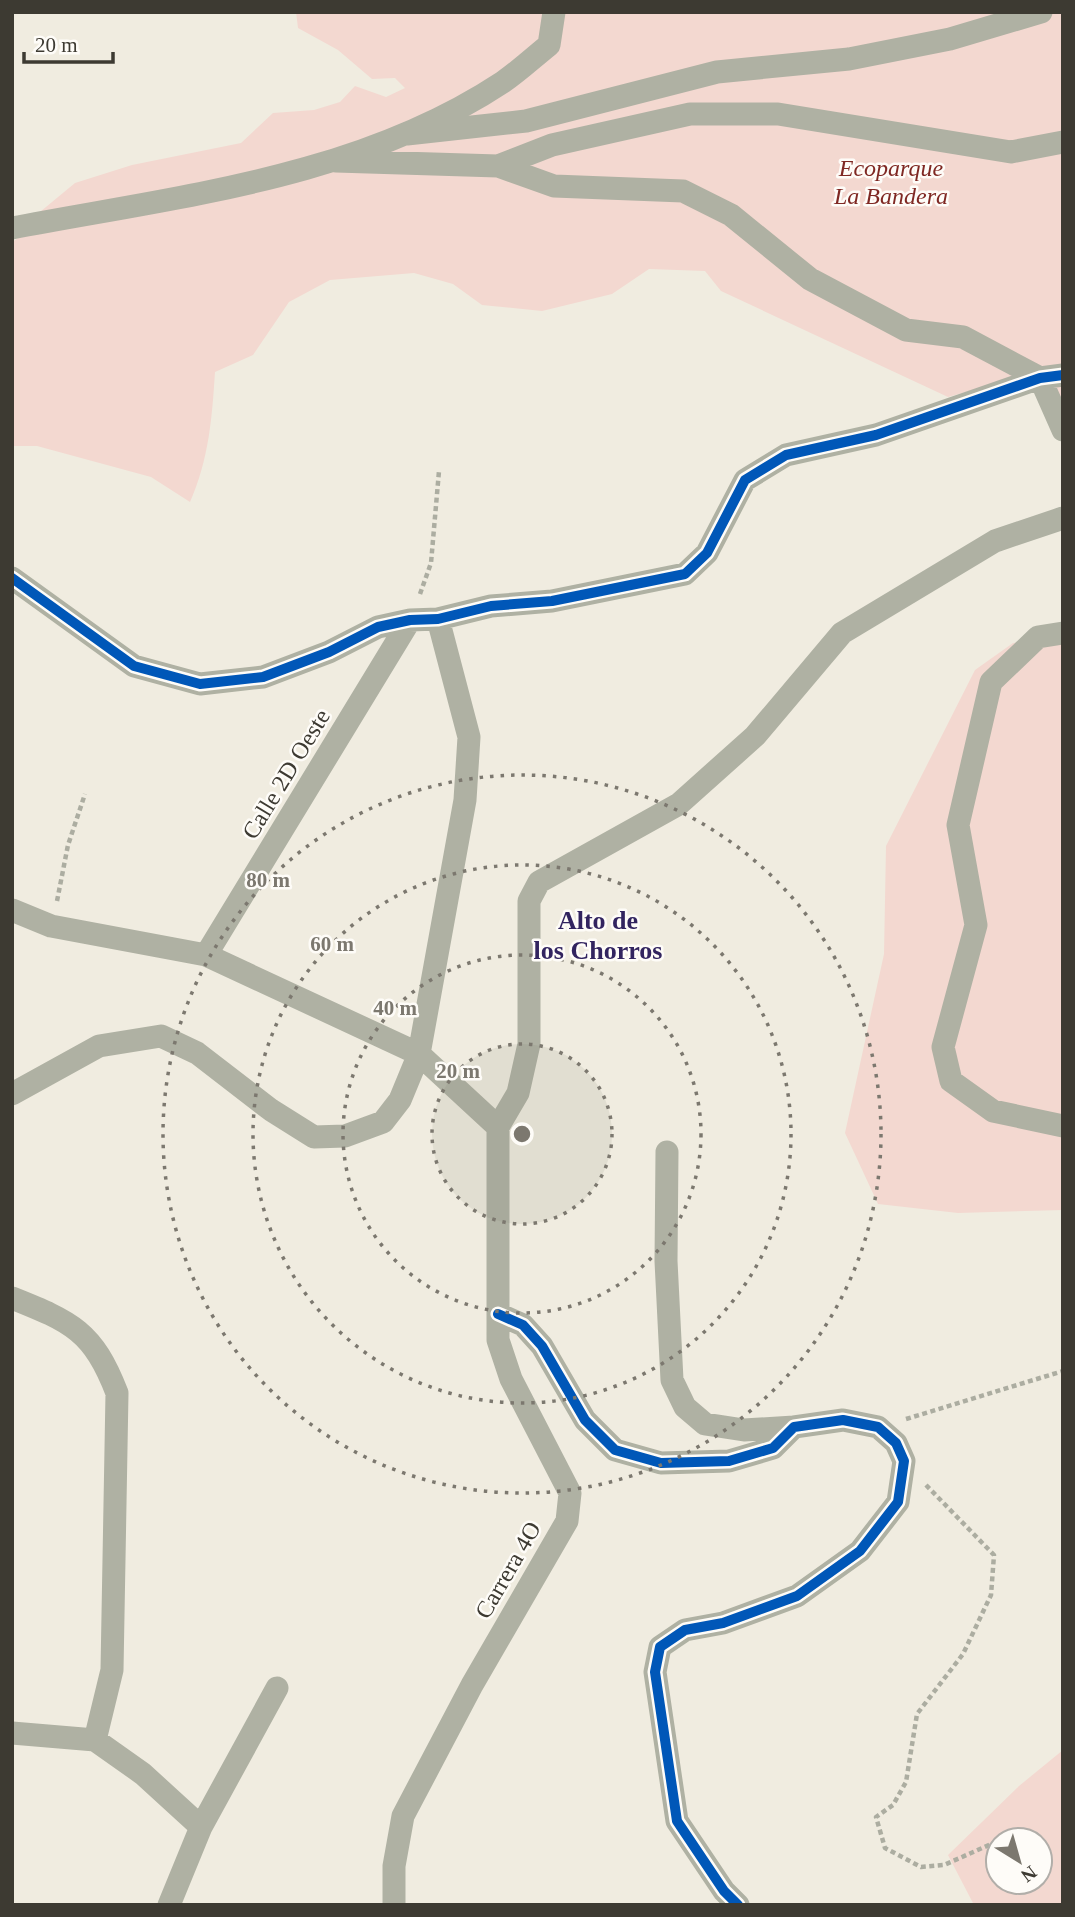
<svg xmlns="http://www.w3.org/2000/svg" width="1075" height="1917" font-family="Georgia,serif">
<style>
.green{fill:#f3d8d0;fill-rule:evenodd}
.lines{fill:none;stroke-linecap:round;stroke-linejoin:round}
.path{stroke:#acada1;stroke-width:4.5;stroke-dasharray:5 3.5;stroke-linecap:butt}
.street{stroke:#afb1a3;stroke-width:23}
.cycleway-casing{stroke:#fefcf8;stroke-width:15}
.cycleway{stroke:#0057b8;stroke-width:10}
.ring{fill:none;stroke:#7c786f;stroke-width:3.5;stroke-dasharray:3.5 7}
.labels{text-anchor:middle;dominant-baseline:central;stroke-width:5;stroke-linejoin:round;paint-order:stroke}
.park-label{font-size:24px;font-style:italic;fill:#7f2823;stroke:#fefcf8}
.street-label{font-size:24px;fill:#3d3a32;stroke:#fefcf8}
.neighbourhood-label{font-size:26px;font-weight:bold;fill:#32245f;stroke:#fefcf8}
.centre{fill:#7c786f;stroke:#fefcf8;stroke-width:3.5}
.ring-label{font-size:21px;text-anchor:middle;font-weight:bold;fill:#7c786f;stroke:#fefcf8;stroke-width:5;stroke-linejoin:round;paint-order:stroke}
</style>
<rect width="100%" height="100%" fill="#f0ece0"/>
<path class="green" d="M296,12H1063V402L1008,380L948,397L721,291L705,271L649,269L612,294L542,311L482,305L453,284L414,273L330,280L289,302L253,355L215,372C212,418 209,459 190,502L151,477L37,446H12V242L23,235V226L75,183L132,165L241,143L273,113L314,110L340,102L355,86L386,97L405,88L395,78L372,79L338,50L298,28Z
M1063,638V1210L958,1213L878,1204L845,1133L884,954L886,846L975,670L1013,643Z
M1063,1750V1905H974L948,1855L1019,1786ZM998,1840H1040V1882H998Z"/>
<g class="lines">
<path class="path" d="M420,594L431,563L439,471
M57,901L68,845L85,794
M906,1419L1063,1371
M926,1485L994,1555L991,1595L963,1654L917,1714L906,1782L893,1805L876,1817L885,1848L921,1867L944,1865L998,1841
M1001,1840L1013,1836"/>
<path class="street" d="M407,134L526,121L717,72L849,59L950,39L1041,12
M336,161L498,166L552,145L690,114H778L1011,152L1063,142
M498,166L554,186L683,191L731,215L810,279L906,330L963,337L1040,378L1063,430
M12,228C179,196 358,178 503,82C519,71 534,57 549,45L554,12
M12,578L134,666L200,684L263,677L329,652L378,627L410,620L438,619L491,606L552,601L685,574L707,553L745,480L786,455L876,435L1040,378L1063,375
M1063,633L1038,637L991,682L958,825L976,925L943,1047L951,1081L993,1111L1063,1126
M12,910L51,926L206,955L419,1054L498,1127
M206,955L410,620
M12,1094L99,1046L161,1036L197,1053L271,1110L314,1137L345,1136L383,1122L400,1100L419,1054L465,800L469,737L438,619
M498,1127L518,1093L529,1044V901L539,882L679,804L755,736L842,633L995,541L1063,518
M667,1152L666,1261L672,1380L685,1407L705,1424L744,1430L794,1427
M12,1298C72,1322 93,1331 117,1393L112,1670L95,1740
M498,1314L523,1325L542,1346L585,1420L615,1450L661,1463L729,1461L773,1448L794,1427L843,1420L878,1427L896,1443L904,1461L898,1502L860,1551L797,1596L723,1623L685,1630L660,1647L655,1672L677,1821L724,1891L738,1905
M12,1733L95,1740L143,1774L201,1827L169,1905
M201,1827L277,1688
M394,1905V1866L403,1816L472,1685L567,1521L570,1493L511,1379L498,1340V1127"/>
<g class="cycleway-casing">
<path id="cycleway" d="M12,578L134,666L200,684L263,677L329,652L378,627L410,620L438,619L491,606L552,601L685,574L707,553L745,480L786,455L876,435L1040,378L1063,375
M498,1314L523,1325L542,1346L585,1420L615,1450L661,1463L729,1461L773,1448L794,1427L843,1420L878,1427L896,1443L904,1461L898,1502L860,1551L797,1596L723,1623L685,1630L660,1647L655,1672L677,1821L724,1891L738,1905"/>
</g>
<use href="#cycleway" class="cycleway"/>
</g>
<circle cx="522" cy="1134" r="90" fill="#7c786f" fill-opacity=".12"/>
<g class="ring">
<circle cx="522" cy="1134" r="90"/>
<circle cx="522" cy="1134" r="179"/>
<circle cx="522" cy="1134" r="269"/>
<circle cx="522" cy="1134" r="359"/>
</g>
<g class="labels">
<g class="park-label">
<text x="891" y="168">Ecoparque<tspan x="891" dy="28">La Bandera</tspan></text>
</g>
<g class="street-label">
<text transform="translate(286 774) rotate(-59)">Calle 2D Oeste</text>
<text transform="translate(508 1570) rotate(-60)">Carrera 4O</text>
</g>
<g class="neighbourhood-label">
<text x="598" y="920">Alto de<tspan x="598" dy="30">los Chorros</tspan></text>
</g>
</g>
<circle cx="522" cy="1134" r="10" class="centre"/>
<g class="ring-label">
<text x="268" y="887">80 m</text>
<text x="332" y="951">60 m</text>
<text x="395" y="1015">40 m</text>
<text x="458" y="1078">20 m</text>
</g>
<rect width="1075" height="1917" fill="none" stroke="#3d3a32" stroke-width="28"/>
<g transform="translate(1019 1861) rotate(143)"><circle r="33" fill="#fefcf8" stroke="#b1aea9" stroke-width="2"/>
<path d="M0-5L12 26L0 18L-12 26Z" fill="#7c786f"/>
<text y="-10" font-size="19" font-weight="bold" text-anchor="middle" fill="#3d3a32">N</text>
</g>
<path d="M24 52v10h89v-10" fill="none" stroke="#3d3a32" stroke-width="3.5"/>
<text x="35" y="52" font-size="21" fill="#3d3a32" stroke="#fefcf8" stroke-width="5" paint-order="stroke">20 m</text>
</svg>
